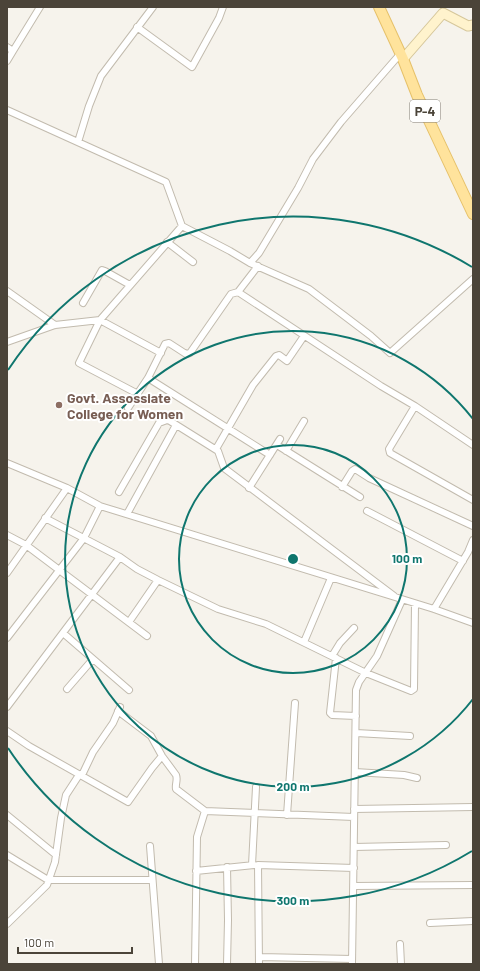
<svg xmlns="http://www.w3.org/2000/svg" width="480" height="971" font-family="Barlow,sans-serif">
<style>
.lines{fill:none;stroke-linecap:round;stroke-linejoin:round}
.street-casing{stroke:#c2bbae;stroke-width:8}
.secondary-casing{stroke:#d6c79b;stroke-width:11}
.primary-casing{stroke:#e6c16a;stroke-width:12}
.street{stroke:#fff;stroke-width:6}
.secondary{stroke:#fff3cd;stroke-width:9}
.primary{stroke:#ffe39c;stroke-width:10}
.ring{fill:none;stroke:#0f766e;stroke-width:2}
.education-dot{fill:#8d6e63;stroke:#fff;stroke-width:1.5}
.labels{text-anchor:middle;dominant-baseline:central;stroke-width:4;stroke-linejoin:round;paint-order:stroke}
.shield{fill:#fff;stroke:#817c74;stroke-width:1}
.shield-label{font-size:13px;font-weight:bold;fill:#4b4439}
.education-label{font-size:14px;font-weight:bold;fill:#785e54;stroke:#fff;text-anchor:start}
.centre{fill:#0f766e;stroke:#fff;stroke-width:2}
.ring-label{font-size:12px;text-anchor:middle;font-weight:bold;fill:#0f766e;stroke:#fff;stroke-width:4;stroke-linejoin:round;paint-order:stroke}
</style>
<rect width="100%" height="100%" fill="#f6f3ec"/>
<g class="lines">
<g class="street-casing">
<path id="street" d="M137,27L192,67L219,18L223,7
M7,47L13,51L40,7
M7,61L13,51
M7,110L166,182L182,226L230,251L250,263L309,289L371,336L390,353L473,279
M78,142L89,106L101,76L153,7
M167,242L193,262
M250,263L259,253L298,188L313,159L341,122L401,53
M7,291L55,325
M238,292L258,266
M83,303L102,270L105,271L130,285
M7,342L55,325L100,320L182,226
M148,378L270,455
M138,394L79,363L100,320L161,353
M415,406L389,449L390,453L473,500
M128,408L148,378L165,344L169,343L186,354L190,353L231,294L238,292L381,386L415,406L473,445
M277,445L360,497
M216,449L253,385L276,356L279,355L287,361L304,336
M286,451L304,421
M7,463L67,488L100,506L434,609L473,623
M342,487L352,471L355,469L369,478L473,526
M249,488L280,439
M119,492L159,423L167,420L170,421L218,451L224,468L394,596
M367,511L463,561
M127,514L176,425
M45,518L120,557L137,569L158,580L218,609L266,624L366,673L411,691L414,689L415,604
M7,535L26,545L147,636
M7,573L67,488
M434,609L468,552L473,540
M129,622L158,580
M63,633L129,690
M7,638L84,538L100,506
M304,642L331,578
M332,656L340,643L354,628
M336,658L330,713L332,715L356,716
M67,689L93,659
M7,707L120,557
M118,711L151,736L162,756L176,775C178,780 175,784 176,789L205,811
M7,731L29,746L128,802L152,768L162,756
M356,733L410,736
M355,772L404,775L417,778
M354,809L473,807
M7,815L56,855
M287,815L295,703
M150,846L159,964
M354,847L446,845
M7,855L48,880H152
M252,865L256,787
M196,871L254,865
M354,886L473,885
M430,923L473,921
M7,924L47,885L55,862L61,818L66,795L79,775L83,773L93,752L113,723L120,707
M400,944L401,964
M260,957L352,959
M195,964L197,837L205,811L354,817
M227,964L228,920L227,867
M259,964L258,865L354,868
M352,964L356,690L359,682L377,656L402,600"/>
</g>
<g class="secondary-casing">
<path id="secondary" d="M403,59L443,13L468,26L473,25"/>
</g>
<g class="primary-casing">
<path id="primary" d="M379,7L403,59L417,95L473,214"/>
</g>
<use href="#street" class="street"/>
<use href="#secondary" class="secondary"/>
<use href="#primary" class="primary"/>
</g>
<g class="ring">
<circle cx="293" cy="559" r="114"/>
<path d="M473 699A228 228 0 1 1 473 419"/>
<path d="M472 851A342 342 0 0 1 8 748M8 370A342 342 0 0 1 472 267"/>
</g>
<circle class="education-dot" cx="59" cy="405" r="4"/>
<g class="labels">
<rect class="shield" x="410" y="100" width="30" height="22" rx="3"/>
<g class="shield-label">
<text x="425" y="111">P-4</text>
</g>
<g class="education-label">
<text x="67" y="397">Govt. Assossiate<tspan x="67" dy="16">College for Women</tspan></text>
</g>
</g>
<circle cx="293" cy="559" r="6" class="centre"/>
<g class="ring-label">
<text x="407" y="563">100 m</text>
<text x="293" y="791">200 m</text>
<text x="293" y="905">300 m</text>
</g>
<rect width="480" height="971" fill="none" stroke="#4b4439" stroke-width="16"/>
<path d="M18 947v6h114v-6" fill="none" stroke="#4b4439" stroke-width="2"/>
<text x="24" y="947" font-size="12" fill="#4b4439" stroke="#ffffff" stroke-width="3" paint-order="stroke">100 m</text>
</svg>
